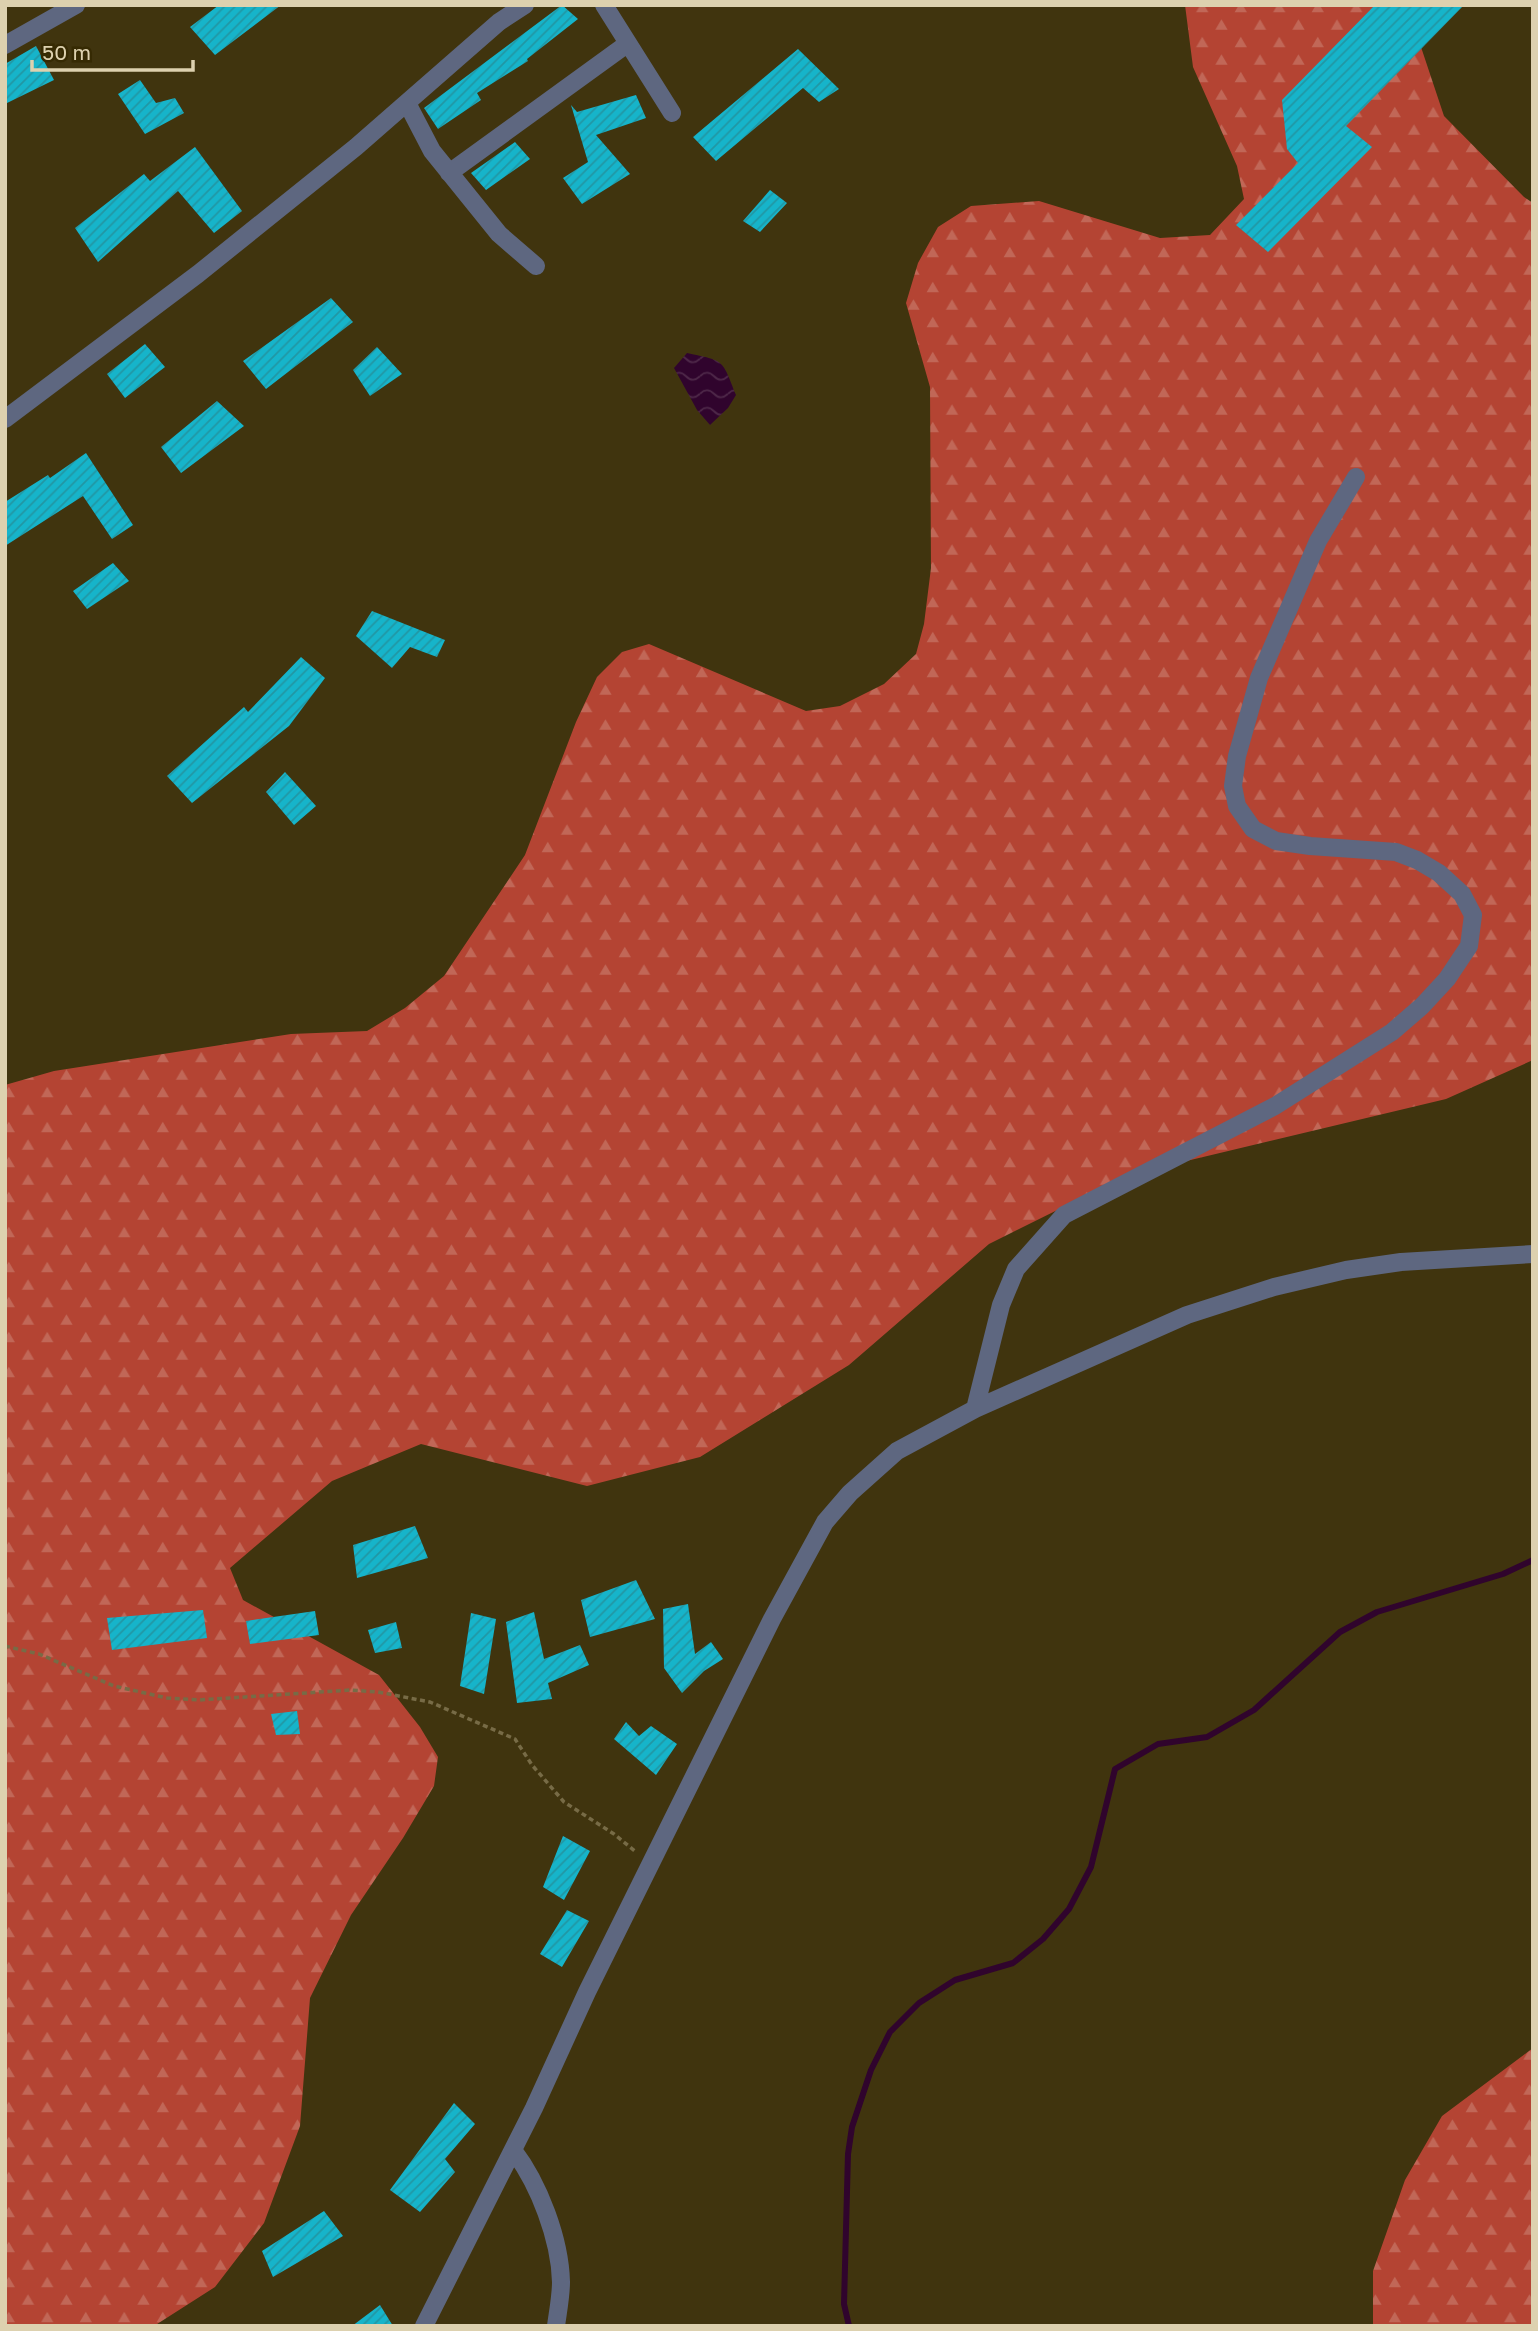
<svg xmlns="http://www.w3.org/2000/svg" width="1538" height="2331" font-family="'Golos Text',sans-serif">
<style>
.forest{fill:url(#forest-firs)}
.water{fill:url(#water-waves)}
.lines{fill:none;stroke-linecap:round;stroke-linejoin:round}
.stream{stroke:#30042d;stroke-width:6}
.building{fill:url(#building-hatch)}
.path{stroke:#776b46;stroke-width:3.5;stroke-dasharray:5 3.5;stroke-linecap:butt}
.minor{stroke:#5e6780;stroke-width:18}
</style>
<defs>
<pattern id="forest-firs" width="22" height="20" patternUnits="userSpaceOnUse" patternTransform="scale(1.75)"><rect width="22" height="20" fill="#b44433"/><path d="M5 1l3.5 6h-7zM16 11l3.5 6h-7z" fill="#c16757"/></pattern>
<pattern id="water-waves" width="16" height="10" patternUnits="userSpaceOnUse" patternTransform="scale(1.75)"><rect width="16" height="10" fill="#30042d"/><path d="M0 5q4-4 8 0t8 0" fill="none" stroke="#4e2849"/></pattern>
<pattern id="building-hatch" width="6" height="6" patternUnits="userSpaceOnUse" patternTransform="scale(1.75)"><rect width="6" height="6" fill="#16b4ca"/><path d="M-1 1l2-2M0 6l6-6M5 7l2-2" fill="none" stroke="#2197a4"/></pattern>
</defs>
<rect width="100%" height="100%" fill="#40340e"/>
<path class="forest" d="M1185,5H1407L1444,116L1524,197L1533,203V1060L1446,1099L1128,1175L989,1244L849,1365L700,1457L587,1486L421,1444L332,1481L230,1568L243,1600L379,1675L420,1727L438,1757L434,1786L403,1838L351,1915L310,1998L300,2126L264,2223L215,2287L154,2326H5V1085L54,1071L291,1034L367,1031L405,1008L444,976L525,855L576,722L597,677L622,652L649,644L806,711L840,706L884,684L916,654L924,624L931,568L930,387L906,303L918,263L938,227L971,206L1039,201L1160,238L1210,235L1244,199L1237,166L1193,67Z
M1533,2048V2326H1373V2271L1405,2180L1442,2116Z"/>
<path class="water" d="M687,353C725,361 722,359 736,395L728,408L710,425L697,410L674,368Z"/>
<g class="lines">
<path class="stream" d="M849,2326L844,2304L848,2154L852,2127L871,2070L890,2032L919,2003L955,1980L1013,1963L1043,1939L1069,1909L1091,1867L1115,1769L1158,1744L1207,1737L1254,1710L1340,1632L1377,1612L1503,1574L1533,1560"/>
</g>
<path class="building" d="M219,5H281L215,55L190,27Z
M562,5L578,19L527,59L528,61L477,93L481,100L438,129L424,108Z
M1375,5H1464L1346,126L1372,147L1268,252L1236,225L1298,163L1287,149L1282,100Z
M36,46L54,80L5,104V64Z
M798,49L839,89L819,102L803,88L716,161L693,137Z
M140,80L156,103L175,98L184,113L145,134L118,94Z
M636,95L646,118L596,135L630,174L582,204L563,178L588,162L571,105L577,112Z
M515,142L530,159L486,190L471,173Z
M195,147L242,211L214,233L178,191L98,262L75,228L144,174L150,181Z
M770,190L787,203L760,232L743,221Z
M331,298L353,322L266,389L243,361Z
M145,344L165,367L125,398L107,374Z
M377,347L402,374L370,396L353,370Z
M217,401L244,426L181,473L161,447Z
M86,453L133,525L112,539L83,496L5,546V502L48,475L50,478Z
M113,563L129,581L87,609L73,591Z
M372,611L445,640L437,657L410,647L392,668L356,636Z
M301,657L325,678L289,726L192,803L167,776L244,707L248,712Z
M285,772L316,806L294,825L266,792Z
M415,1526L428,1558L357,1578L353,1545Z
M636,1580L655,1619L590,1637L581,1600Z
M688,1604L695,1654L711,1642L723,1659L704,1671L682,1693L664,1668L663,1609Z
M203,1610L207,1638L112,1650L107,1618Z
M315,1611L319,1635L250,1644L246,1621Z
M534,1612L544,1659L580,1645L589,1665L548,1683L552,1699L517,1703L506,1622Z
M471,1613L496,1619L484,1694L460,1686Z
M396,1622L402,1648L375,1653L368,1630Z
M297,1711L300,1734L276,1735L271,1714Z
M626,1722L639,1736L651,1726L677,1744L656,1775L614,1739Z
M563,1836L590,1851L564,1900L543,1887Z
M567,1910L589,1921L562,1967L540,1954Z
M454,2103L475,2124L445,2159L455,2172L420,2212L390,2190Z
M324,2211L343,2236L273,2277L262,2251Z
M380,2305L393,2326H352Z"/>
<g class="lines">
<path class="path" d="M5,1646L39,1654L114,1686L167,1698L199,1700L351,1690L378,1692L430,1702L515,1739L532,1765L564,1802L614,1834L636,1852"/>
<path class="minor" d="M604,5L672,113
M5,45L76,5
M407,103L432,151L499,234L536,266
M449,173L627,44
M5,419L198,274L356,147L499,22L525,5
M975,1409L1001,1305L1016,1269L1064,1215L1275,1106L1392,1032L1422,1006L1447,979L1469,946L1473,915L1462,894L1439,873L1417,860L1396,852L1310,846L1276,841L1253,829L1237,806L1233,786L1237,756L1259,678L1318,541L1356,477
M513,2150C539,2184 560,2239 561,2282C561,2296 558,2311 556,2326
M424,2326L534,2108L587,1992L772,1619L825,1522L850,1493L897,1451L975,1409L1187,1315L1274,1287L1346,1270L1401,1262L1533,1254"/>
</g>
<rect width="1538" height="2331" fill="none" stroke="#ddd1af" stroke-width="14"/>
<path d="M32 60v10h161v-10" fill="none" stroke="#ddd1af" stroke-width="3.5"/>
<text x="42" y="60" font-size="21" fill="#ddd1af" stroke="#362a03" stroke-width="5" paint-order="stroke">50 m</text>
</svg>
